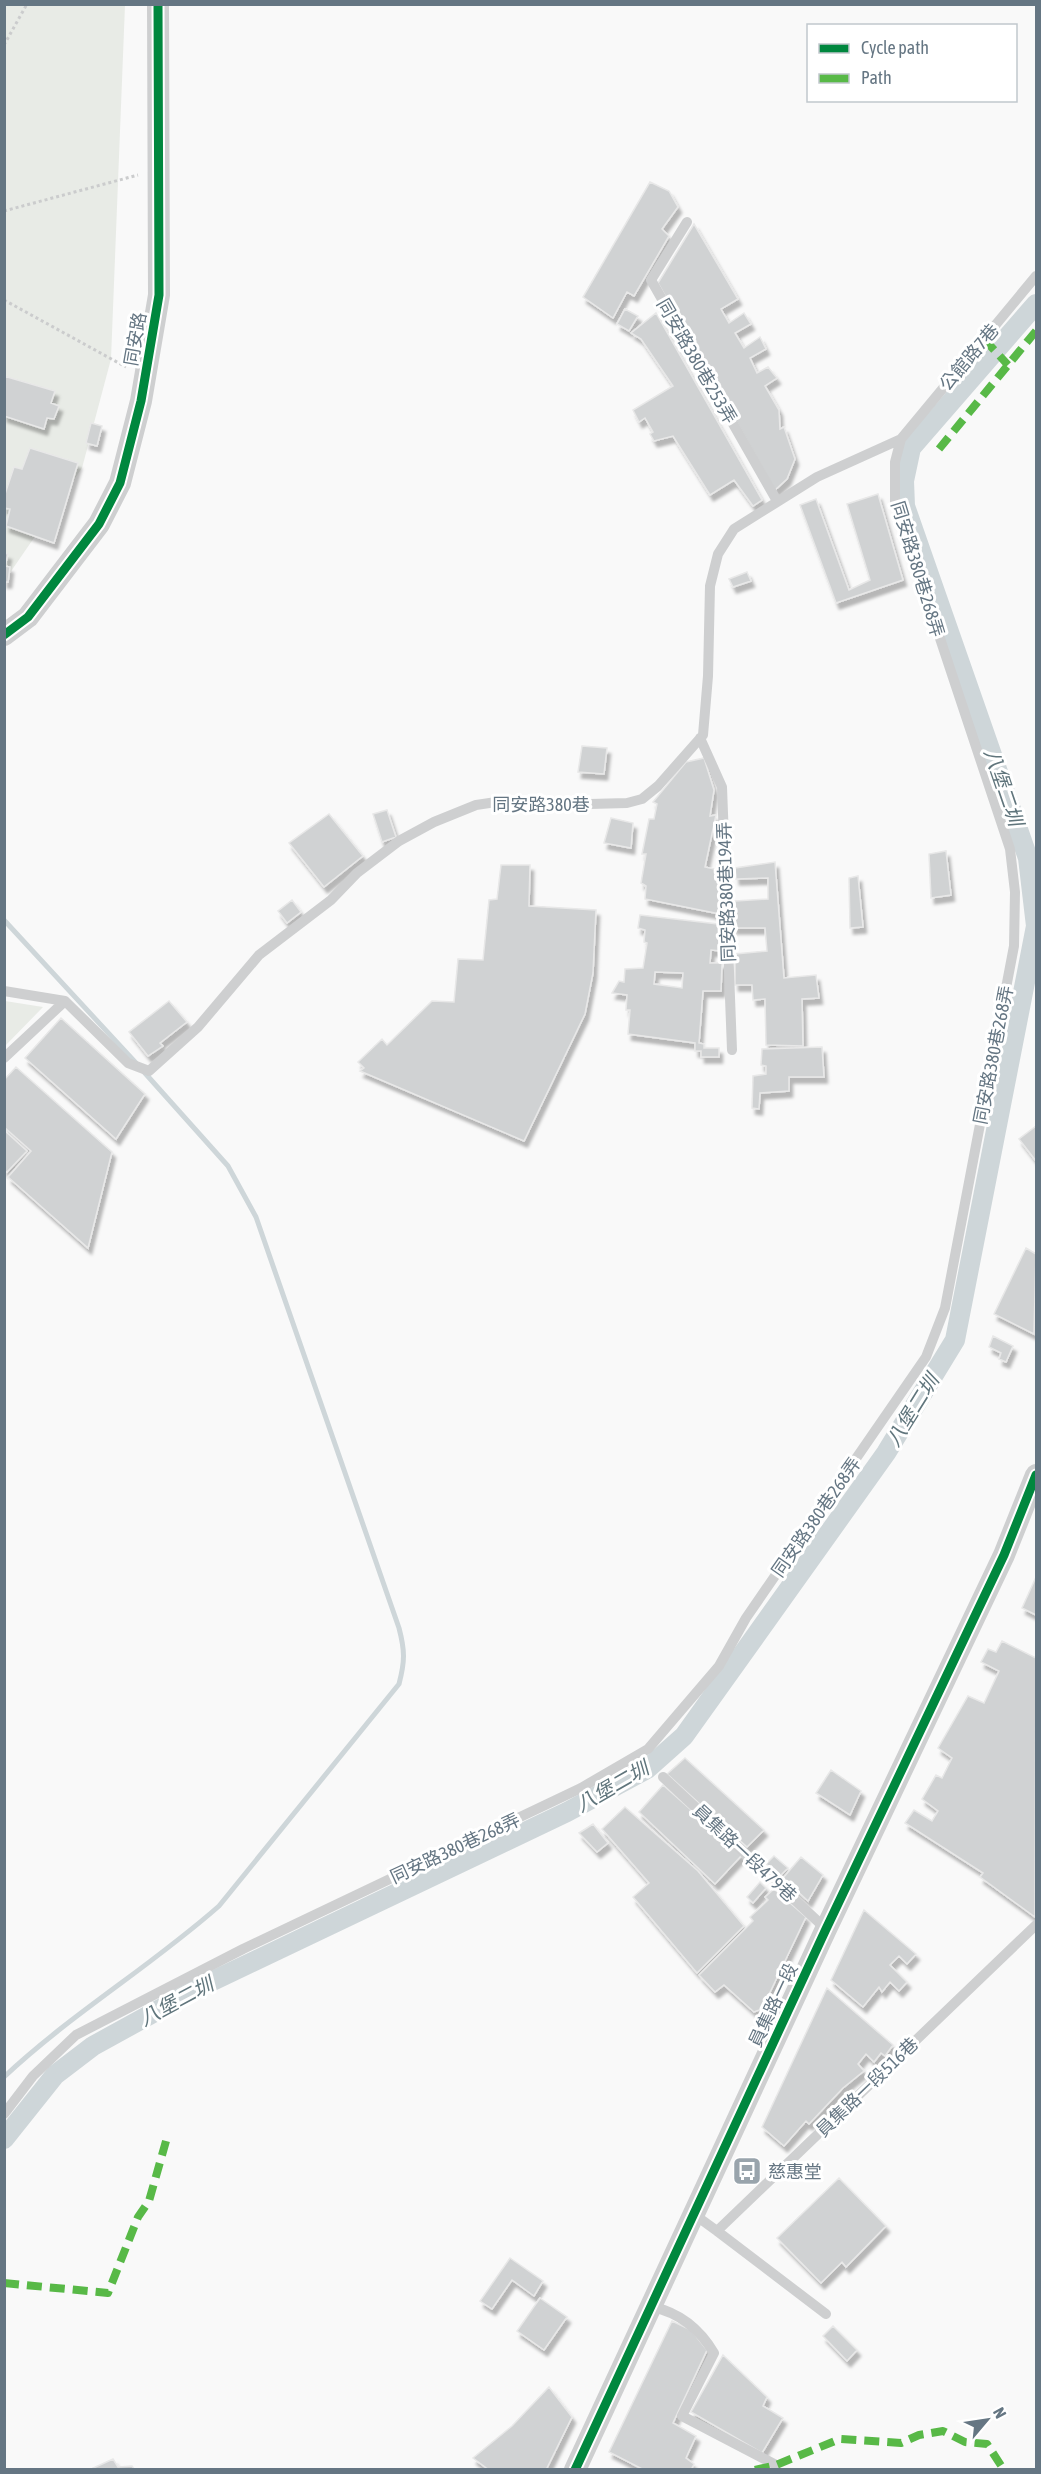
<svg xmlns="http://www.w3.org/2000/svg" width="1041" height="2474" font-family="'Asap Condensed','Noto Sans TC',sans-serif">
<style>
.green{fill:#e8ebe6}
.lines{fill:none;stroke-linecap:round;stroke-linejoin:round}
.stream{stroke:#ced6d9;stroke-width:5}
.canal{stroke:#ced6d9;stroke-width:20}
.building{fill:#d0d2d3;stroke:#e8e8e8;stroke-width:1.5;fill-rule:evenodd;filter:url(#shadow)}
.path{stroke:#cbcccd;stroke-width:3;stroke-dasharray:3 3;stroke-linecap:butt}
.lane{stroke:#cecfd0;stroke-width:10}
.street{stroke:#cecfd0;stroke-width:22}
.quiet{stroke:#58b947;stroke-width:8;stroke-dasharray:15 8;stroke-linecap:butt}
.cycleway-casing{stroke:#fff;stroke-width:13}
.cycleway{stroke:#00873e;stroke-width:9}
.labels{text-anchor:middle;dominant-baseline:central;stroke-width:6;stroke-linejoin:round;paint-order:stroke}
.street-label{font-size:18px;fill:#657683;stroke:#fff}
.poi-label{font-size:18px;fill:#657683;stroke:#fff;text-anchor:start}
.water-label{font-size:20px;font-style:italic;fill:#60757c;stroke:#fff}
</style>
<defs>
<filter id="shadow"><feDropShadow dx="3.5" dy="6" stdDeviation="1.5" flood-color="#0004"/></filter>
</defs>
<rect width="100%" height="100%" fill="#f9f9f9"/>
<path class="green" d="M5,5H125L111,359L82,468L5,580Z
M5,1001L43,1007L5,1046L4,1001Z"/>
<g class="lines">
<path class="stream" d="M4,920L136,1063
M4,2077C71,2014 150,1967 219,1906L399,1684C405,1661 405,1651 399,1628L256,1217L228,1166L144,1072"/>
<path class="canal" d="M4,2139L55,2075L93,2046L202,1986L567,1812L647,1769L684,1736L886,1453L955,1340L1036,926L1028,858L905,506L904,481L911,448L1036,304"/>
</g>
<path class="building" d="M650,182L669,191L678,207L662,229L669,236L634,296L627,292L613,318L583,297Z
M694,224L738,299L721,309L729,323L744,313L751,324L735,333L744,348L760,337L766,349L750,358L757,373L768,367L777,378L765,386L779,410L780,429L784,427L795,459L787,479L775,490L658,283Z
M625,309L638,316L629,331L617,324Z
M656,313L762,500L753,506L734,480L710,495L673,436L654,441L650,434L653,432L645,418L639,422L633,410L673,386L641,339L631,333Z
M4,376L55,391L51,403L59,406L54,419L47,418L44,429L4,416Z
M91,423L102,426L97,446L86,443Z
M30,448L78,463L54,543L6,526L10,509L4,508V497L14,467L22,469Z
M878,494L903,580L836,603L800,505L816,499L849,590L870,580L847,504Z
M4,553L8,554L5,566L10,567L8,582H4Z
M747,572L751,581L733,587L729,579Z
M582,746L607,748L604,774L578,772Z
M704,758L714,790L710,816L716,815L705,867L719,870L720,914L645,899L646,886L641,883L646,854H642L649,819H654L657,804L653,802L686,762Z
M387,810L396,837L382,842L373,814Z
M329,814L363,856L324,887L289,843Z
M611,818L633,823L631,848L604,843Z
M946,851L951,895L931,898L929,854Z
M775,862L784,978L816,975L819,998L802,999L803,1046L766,1045L765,999L753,1000L752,985H735V954L767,951L765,928H733L735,901L768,899V878L736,879L735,868Z
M501,865H530L529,906L596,910L593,973L585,1014L524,1141L360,1071L364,1068L358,1062L382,1039L387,1045L432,1001L454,1002L458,959L483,960L489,900L497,899Z
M858,876L863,927L850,928L849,878Z
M292,900L301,912L287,923L278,911Z
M640,915L718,924L722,951L711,950L710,963H722L721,991H703L699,1043L704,1044V1048H719V1057H701V1051H695V1043L628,1034L630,1010H626L627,995L612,993L619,981L624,982L625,969L643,968L647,943L644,942L645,930L638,928ZM655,972L683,973L682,988L654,984Z
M169,1001L187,1022L160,1043L163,1046L148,1056L129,1032Z
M61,1018L145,1094L116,1139L25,1058Z
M822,1047L824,1077H789V1091L760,1093L759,1109L752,1108L753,1076L766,1074V1066L761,1065L762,1049Z
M16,1067L112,1152L88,1248L8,1177L31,1151L4,1127V1080Z
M1036,1126V1161L1019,1139Z
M4,1130L27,1151L7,1172L4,1170Z
M1026,1248L1036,1254L1034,1334L994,1314Z
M993,1336L1013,1346L1006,1362L999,1359L1001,1353L989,1347Z
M1036,1577V1615L1022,1608Z
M1002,1641L1036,1658L1035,1917L980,1877L983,1873L905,1823L914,1810L932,1821L938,1811L922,1799L936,1775L942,1778L952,1758L938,1748L968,1696L984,1703L999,1671L981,1662L988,1649L996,1652Z
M685,1758L764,1830L747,1847L667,1774Z
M831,1770L861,1791L850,1815L816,1793Z
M663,1785L742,1855L715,1884L639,1812Z
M625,1807L698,1871L744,1926L697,1973L633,1897L649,1883L602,1829Z
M593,1824L608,1843L597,1852L579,1833Z
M774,1856L788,1868L780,1876L766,1864Z
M801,1857L823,1875L808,1901L783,1878Z
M760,1882L766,1888L753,1903L747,1897Z
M774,1889L806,1917L762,2009L754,2012L724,1985L715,1992L699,1975L753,1921L750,1917L768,1900L765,1897Z
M864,1910L916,1954L907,1964L899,1956L890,1965L907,1982L899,1991L890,1982L882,1992L879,1987L863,2007L831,1980Z
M827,1988L893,2045L885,2056L881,2053L874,2062L866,2054L858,2064L864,2071L843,2088L809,2124L806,2121L784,2146L762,2127Z
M839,2178L886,2226L846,2267L842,2262L821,2283L777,2238Z
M510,2258L543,2281L534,2296L512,2280L492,2309L480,2301Z
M540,2298L567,2317L544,2350L517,2331Z
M672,2321L691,2330L707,2350L673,2423L696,2436L686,2458L694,2464L691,2470H644L609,2452Z
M833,2326L857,2350L847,2361L823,2336Z
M723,2355L767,2397L763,2406L783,2418L762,2453L691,2412Z
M549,2387L572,2417L546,2470H489L473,2458L512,2426Z
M113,2459L118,2467L132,2466L135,2470H89Z"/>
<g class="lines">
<path class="path" d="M4,45L27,4
M4,211L138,175
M4,300L126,367"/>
<path class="lane" d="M687,222L651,280L777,501
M700,738L722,787L732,1050
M4,991L65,1001L128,1063L149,1071L198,1027L259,955L331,900L357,873L399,841L434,822L476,805L510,800L590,804L627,803L642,799L658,786L703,735L708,676L710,586L718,554L734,529L817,477L901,439L1036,276
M4,1058L65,1001
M663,1777L826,1929
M4,2114L33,2076L76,2035L243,1949L581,1788L648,1749L719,1666L746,1618L926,1357L945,1308L1014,946L1015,892L1010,849L895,503V462L901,439
M695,2215L717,2231L1036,1925
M717,2231L826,2314
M653,2307C680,2313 699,2328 714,2353L682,2416L776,2465"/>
<path class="street" d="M4,635L28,617L99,524L120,483L141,401L159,295L158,4
M575,2470L826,1929L1004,1555L1036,1475"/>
<path class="quiet" d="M984,339L1008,365
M939,449L1036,331
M4,2283L108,2293L138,2217L149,2201L168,2134
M755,2470L776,2465L840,2439L901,2443L919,2435L943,2431L965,2442L987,2444L1004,2470"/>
<g class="cycleway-casing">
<path id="cycleway" d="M4,635L28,617L99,524L120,483L141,401L159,295L158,4
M575,2470L826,1929L1004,1555L1036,1475"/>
</g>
<use href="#cycleway" class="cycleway"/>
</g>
<defs>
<g id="bus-square" transform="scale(1.5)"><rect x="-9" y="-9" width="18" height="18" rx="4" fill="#99a4ac" stroke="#fff"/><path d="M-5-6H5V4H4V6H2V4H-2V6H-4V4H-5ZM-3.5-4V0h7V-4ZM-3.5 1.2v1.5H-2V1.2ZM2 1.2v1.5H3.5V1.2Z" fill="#fff"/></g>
</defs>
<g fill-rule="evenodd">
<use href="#bus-square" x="747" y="2171"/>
</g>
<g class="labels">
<g class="street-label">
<text transform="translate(135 339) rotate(-80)">同安路</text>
<text transform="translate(969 357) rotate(-50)">公館路7巷</text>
<text transform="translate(697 361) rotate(60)">同安路380巷253弄</text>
<text transform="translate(918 569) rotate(73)">同安路380巷268弄</text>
<text x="541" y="804">同安路380巷</text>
<text transform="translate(726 892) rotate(-92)">同安路380巷194弄</text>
<text transform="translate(993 1055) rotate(-79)">同安路380巷268弄</text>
<text transform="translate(816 1517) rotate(-55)">同安路380巷268弄</text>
<text transform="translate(455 1848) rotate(-25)">同安路380巷268弄</text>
<text transform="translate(745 1853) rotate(43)">員集路一段479巷</text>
<text transform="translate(773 2005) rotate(-65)">員集路一段</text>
<text transform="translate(867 2087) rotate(-44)">員集路一段516巷</text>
</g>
<g class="poi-label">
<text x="768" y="2171">慈惠堂</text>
</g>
<g class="water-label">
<text transform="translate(1004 787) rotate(71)">八堡二圳</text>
<text transform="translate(912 1410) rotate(-58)">八堡二圳</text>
<text transform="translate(612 1786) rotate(-30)">八堡二圳</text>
<text transform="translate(176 2001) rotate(-28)">八堡二圳</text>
</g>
</g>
<rect width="1041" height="2474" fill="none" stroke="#657683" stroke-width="12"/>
<rect x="807" y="24" width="210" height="78" fill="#ffffff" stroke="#c1c8cd" stroke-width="1.5"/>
<rect x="819" y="44" width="30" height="9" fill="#00873e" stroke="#c1c8cd" stroke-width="1.5"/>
<text x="861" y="54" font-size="18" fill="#657683">Cycle path</text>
<rect x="819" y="74" width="30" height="9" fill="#58b947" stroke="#c1c8cd" stroke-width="1.5"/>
<text x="861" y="84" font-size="18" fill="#657683">Path</text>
<g transform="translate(987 2420) rotate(61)" stroke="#ffffff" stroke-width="4.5" paint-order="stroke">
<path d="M0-4.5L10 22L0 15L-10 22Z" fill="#657683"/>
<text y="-9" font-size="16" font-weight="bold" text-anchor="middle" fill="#657683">N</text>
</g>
</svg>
